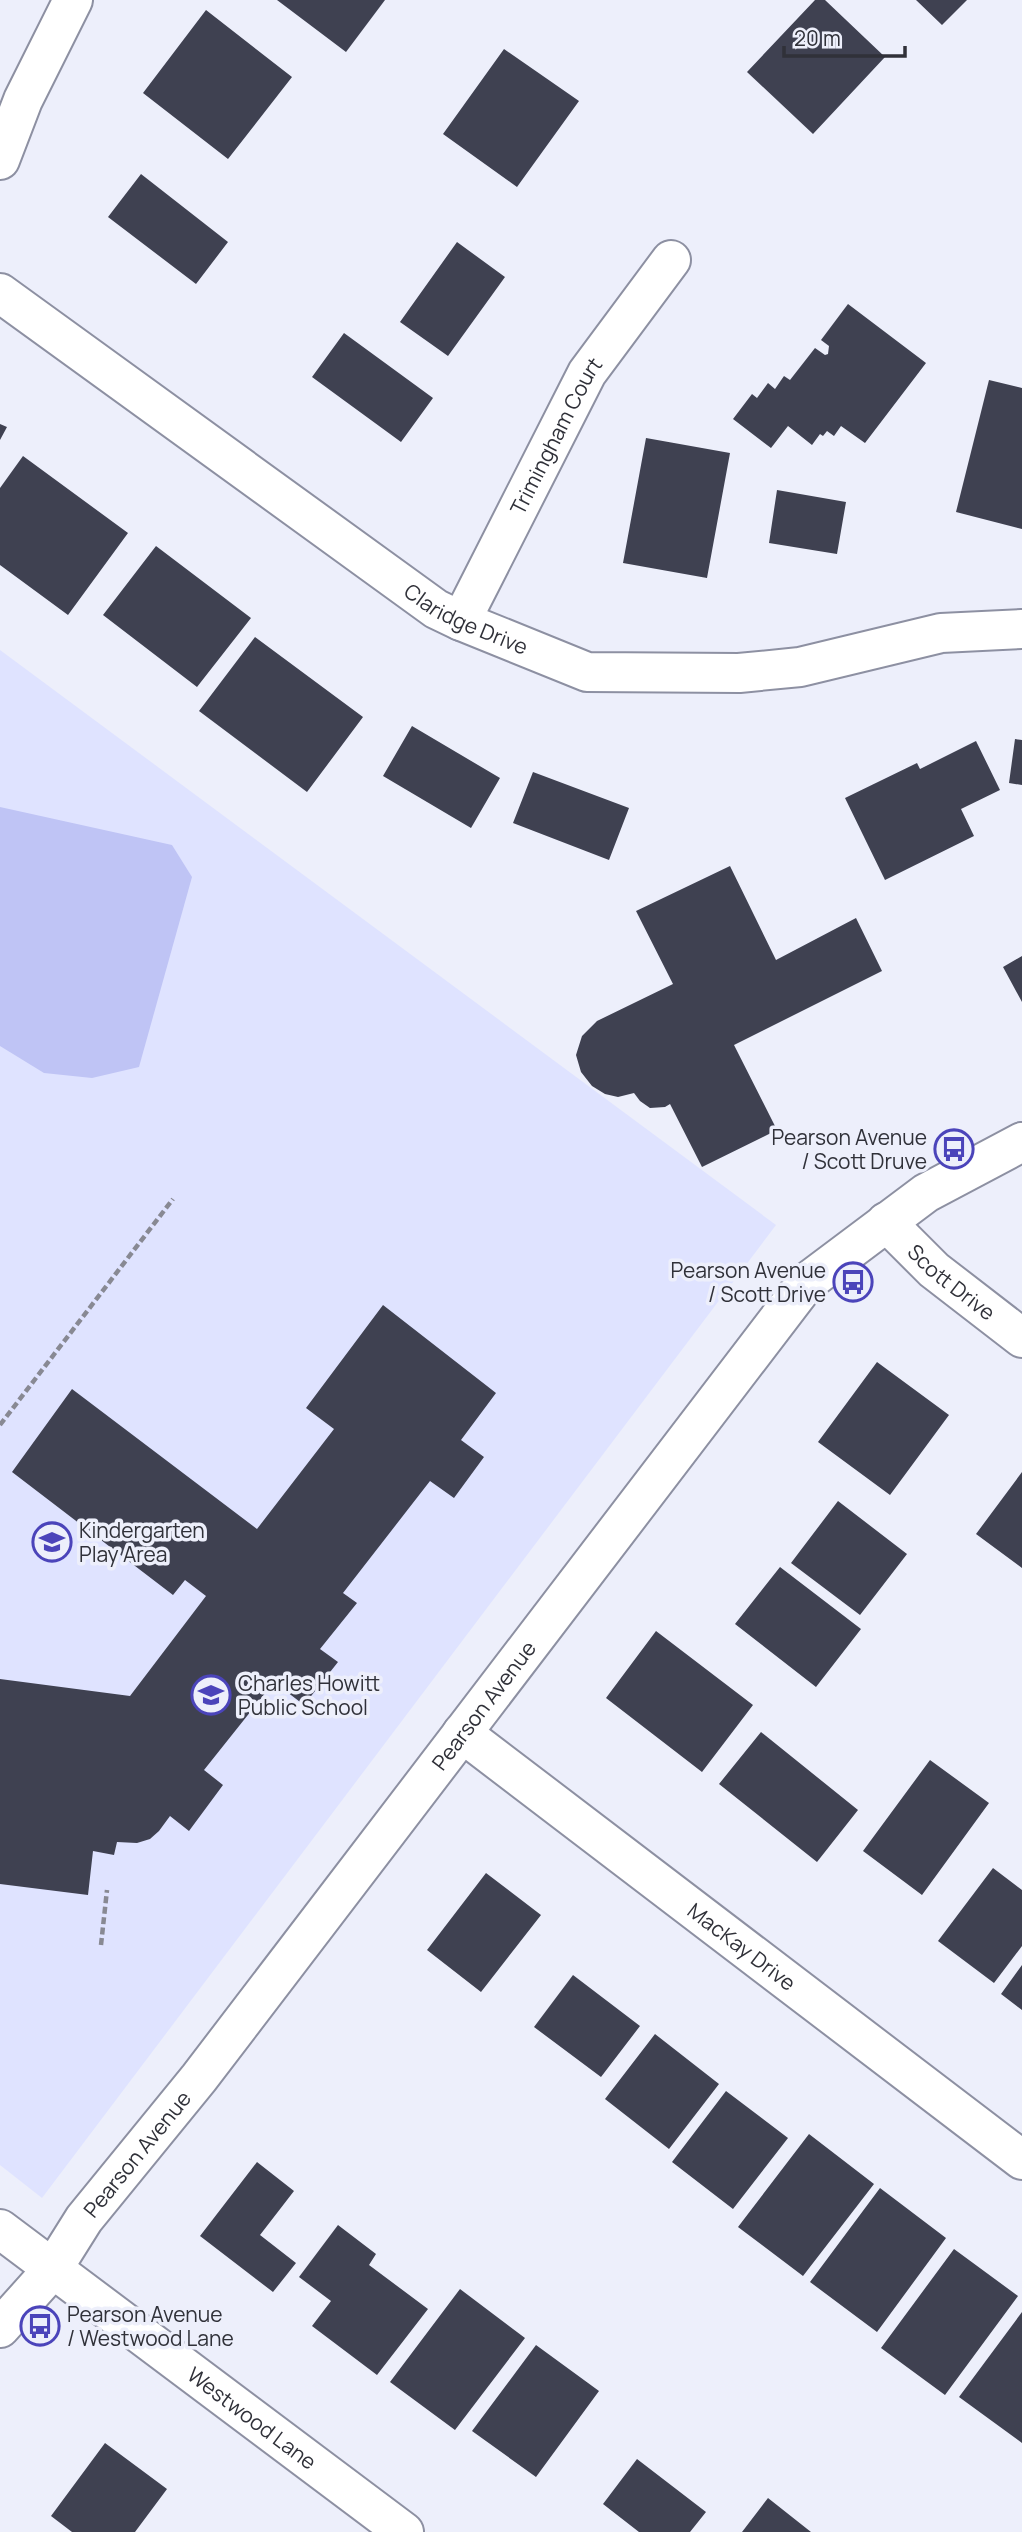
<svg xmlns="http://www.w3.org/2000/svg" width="1022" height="2532" font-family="Manrope,sans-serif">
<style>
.built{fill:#dfe3ff}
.green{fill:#bfc4f5}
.building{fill:#3f4151}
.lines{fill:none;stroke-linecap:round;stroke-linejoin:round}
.minor-casing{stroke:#8d90a2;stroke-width:42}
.path{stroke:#888993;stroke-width:4.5;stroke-dasharray:7 3.5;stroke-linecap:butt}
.minor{stroke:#fff;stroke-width:38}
.labels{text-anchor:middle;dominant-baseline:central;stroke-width:7;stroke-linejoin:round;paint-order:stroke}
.street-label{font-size:21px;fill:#303139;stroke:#edeffb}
.poi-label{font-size:21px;fill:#303139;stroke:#edeffb;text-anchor:start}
</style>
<rect width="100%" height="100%" fill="#edeffb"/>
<path class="built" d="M0,650L776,1225L42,2198L0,2165Z"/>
<path class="green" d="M0,807L172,845L192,877L139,1067L92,1078L44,1073L0,1046Z"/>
<path class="building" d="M277,0H385L346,52Z
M815,0H825L885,57L813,134L747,72Z
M916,0H967L942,25Z
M206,10L292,77L228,159L143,93Z
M504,49L579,101L517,187L443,134Z
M141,174L228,242L196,284L108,217Z
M457,242L505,277L448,356L400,322Z
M848,304L926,363L865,443L841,426L834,436L827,431L823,436L820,434L812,445L788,426L771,448L733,419L752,394L757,398L768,383L775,389L784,376L790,380L815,348L825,355L828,354L829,346L821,340Z
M344,333L433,398L401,442L312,377Z
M989,380L1022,388V529L956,512Z
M0,424L7,427L0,440Z
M646,438L730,453L707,578L623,563Z
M23,456L128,533L68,615L0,565V488Z
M777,490L846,502L837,554L769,543Z
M156,546L251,618L197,687L103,615Z
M255,637L363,717L307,792L199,711Z
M412,726L500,778L471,828L383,776Z
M1015,739L1022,740V785L1009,783Z
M976,741L1000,790L961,809L974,836L885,880L845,798L917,763L920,769Z
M533,772L629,808L609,860L513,823Z
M730,866L776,960L856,918L882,971L734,1045L777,1130L702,1167L670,1104L665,1107L650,1108L640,1101L634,1093L618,1097L605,1094L592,1086L581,1072L576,1055L582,1036L597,1021L673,984L636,911Z
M1022,956V1002L1003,967Z
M383,1305L496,1393L461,1440L484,1457L454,1498L430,1481L343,1593L357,1603L320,1649L338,1662L304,1705L274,1682L204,1770L223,1785L189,1831L170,1816L159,1831L150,1839L137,1843L117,1842L114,1855L93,1851L88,1895L0,1884V1679L130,1696L206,1596L185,1580L173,1595L12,1472L72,1389L257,1529L334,1429L306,1408Z
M877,1362L949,1415L890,1495L818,1442Z
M1022,1472V1568L976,1534Z
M838,1501L907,1554L860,1615L791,1563Z
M780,1567L861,1629L816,1687L735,1624Z
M656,1631L753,1705L702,1772L606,1698Z
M761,1732L858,1810L817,1862L719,1784Z
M930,1760L989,1803L922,1895L863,1851Z
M993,1868L1022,1890V1946L994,1983L938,1941Z
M486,1873L541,1915L481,1992L427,1950Z
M1022,1965V2010L1001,1994Z
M573,1975L640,2026L601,2077L534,2027Z
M655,2034L719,2084L669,2149L605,2099Z
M726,2091L788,2138L733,2209L672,2162Z
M809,2134L874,2184L803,2276L738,2227Z
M257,2162L294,2191L260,2235L296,2263L273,2292L200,2236Z
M880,2188L946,2238L877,2332L810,2282Z
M338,2225L376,2254L369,2265L428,2309L377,2375L312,2326L331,2301L299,2277Z
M954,2249L1018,2296L945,2395L881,2348Z
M460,2289L525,2338L455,2430L390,2382Z
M1022,2312V2443L959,2397Z
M536,2345L599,2391L536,2477L472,2431Z
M105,2443L167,2489L135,2532H72L51,2516Z
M637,2459L706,2512L690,2532H639L603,2504Z
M768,2498L811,2532H742Z"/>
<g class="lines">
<g class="minor-casing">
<g id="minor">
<path d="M0,160L23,100L73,0"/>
<path id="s1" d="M0,293L436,609L461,621L587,672L739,673L800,667L941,633L1022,629"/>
<path id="s2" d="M461,621L587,373L671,260"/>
<path id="s3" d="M886,1222L934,1270L1022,1338"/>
<path id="s4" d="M462,1733L1022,2160"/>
<path id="s5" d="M0,2229L404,2532"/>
<path id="s6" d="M0,2328L52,2270L84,2219L199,2078L806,1283L926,1193L1022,1142"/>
</g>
</g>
<path class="path" d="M0,1425L173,1199
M101,1945L107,1890"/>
<use href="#minor" class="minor"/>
</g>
<defs>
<g id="bus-ring" transform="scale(2.0125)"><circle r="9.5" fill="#edeffb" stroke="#4b44ba" stroke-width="1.5"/><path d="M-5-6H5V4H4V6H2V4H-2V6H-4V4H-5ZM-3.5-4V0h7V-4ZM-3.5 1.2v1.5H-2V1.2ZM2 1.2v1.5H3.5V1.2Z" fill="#4b44ba"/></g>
<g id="school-ring" transform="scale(2.0125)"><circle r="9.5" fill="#edeffb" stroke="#4b44ba" stroke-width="1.5"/><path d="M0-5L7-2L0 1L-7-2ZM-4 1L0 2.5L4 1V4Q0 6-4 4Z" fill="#4b44ba"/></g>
</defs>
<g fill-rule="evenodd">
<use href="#bus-ring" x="954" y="1149"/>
<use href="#bus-ring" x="853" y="1282"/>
<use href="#school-ring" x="52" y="1542"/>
<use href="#school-ring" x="211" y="1695"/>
<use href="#bus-ring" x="40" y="2326"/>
</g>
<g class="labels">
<g class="street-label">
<text stroke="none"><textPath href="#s2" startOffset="208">Trimingham Court</textPath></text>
<text stroke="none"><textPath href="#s1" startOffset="570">Claridge Drive</textPath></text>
<text stroke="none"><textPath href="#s3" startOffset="89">Scott Drive</textPath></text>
<text stroke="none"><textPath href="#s6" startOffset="789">Pearson Avenue</textPath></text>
<text stroke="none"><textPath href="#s4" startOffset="352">MacKay Drive</textPath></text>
<text stroke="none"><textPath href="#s6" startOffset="222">Pearson Avenue</textPath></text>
<text stroke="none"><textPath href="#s5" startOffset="315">Westwood Lane</textPath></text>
</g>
<g class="poi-label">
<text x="927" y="1137" text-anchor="end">Pearson Avenue<tspan x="927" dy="24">/ Scott Druve</tspan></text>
<text x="826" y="1270" text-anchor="end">Pearson Avenue<tspan x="826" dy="24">/ Scott Drive</tspan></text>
<text x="79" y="1530">Kindergarten<tspan x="79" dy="24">Play Area</tspan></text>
<text x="238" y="1683">Charles Howitt<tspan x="238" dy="24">Public School</tspan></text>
<text x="67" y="2314">Pearson Avenue<tspan x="67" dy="24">/ Westwood Lane</tspan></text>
</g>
</g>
<path d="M784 46v10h121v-10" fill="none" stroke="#303139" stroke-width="3.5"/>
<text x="794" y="46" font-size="21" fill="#303139" stroke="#edeffb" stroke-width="5" paint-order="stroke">20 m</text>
</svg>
